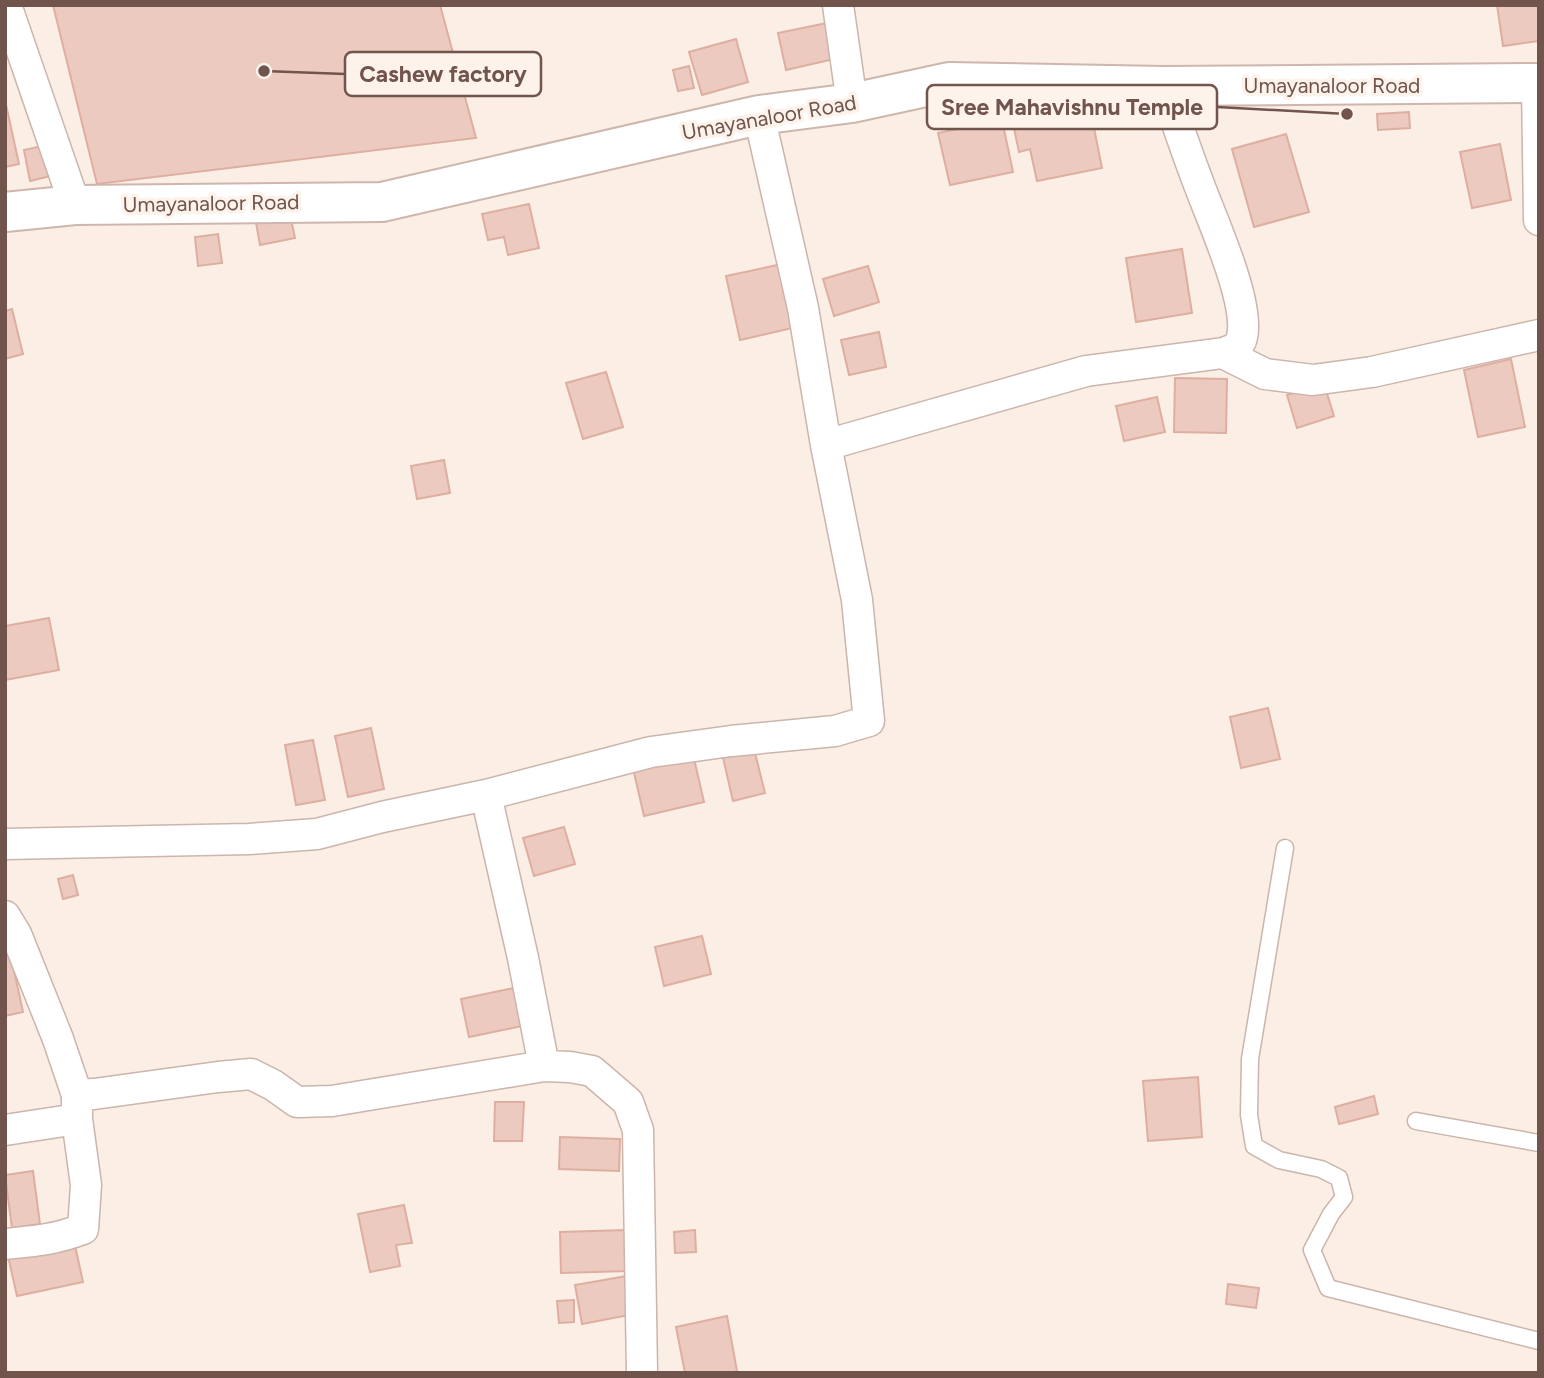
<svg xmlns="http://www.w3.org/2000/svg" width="1544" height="1378" font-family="Figtree,sans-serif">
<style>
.building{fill:#edcabf;stroke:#deaea1;stroke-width:2}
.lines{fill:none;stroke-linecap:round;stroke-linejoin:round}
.service-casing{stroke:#cbb5ac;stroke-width:19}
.minor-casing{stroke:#cbb5ac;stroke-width:33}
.secondary-casing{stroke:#cfb6ad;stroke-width:42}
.service{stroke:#fff;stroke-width:16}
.minor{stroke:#fff;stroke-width:30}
.secondary{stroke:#fff;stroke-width:38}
.labels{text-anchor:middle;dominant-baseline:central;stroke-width:7;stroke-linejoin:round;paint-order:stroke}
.street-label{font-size:21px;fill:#71544c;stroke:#fdf3eb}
.leader{fill:none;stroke:#71544c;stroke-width:2.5}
.callout-dot{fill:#71544c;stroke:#fdf3eb;stroke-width:2.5}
.callout{fill:#fdf3eb;stroke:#71544c;stroke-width:2.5}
.callout-label{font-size:23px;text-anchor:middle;font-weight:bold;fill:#71544c}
</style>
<rect width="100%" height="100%" fill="#faeee5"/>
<path class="building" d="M53,5H440L476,138L97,184Z
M1497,5H1539V41L1503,46Z
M827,23L834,59L786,70L778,33Z
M736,39L748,82L702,95L689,52Z
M689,66L694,88L678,91L673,70Z
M5,100L19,164L5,167Z
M1089,103L1102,168L1037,181L1030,149L1019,152L1012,119Z
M1409,112L1410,128L1378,130L1377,114Z
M1002,120L1013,172L950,185L938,133Z
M1286,134L1309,212L1254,227L1232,149Z
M61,142L67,172L30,181L24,150Z
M1500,144L1511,200L1472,208L1460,152Z
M529,204L539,248L508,255L504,237L488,240L482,214Z
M289,210L295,238L260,245L255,217Z
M218,234L222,263L198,266L195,237Z
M1182,249L1192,313L1136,322L1126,258Z
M787,263L801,326L740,340L726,276Z
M868,266L879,302L834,316L823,279Z
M12,309L23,354L5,359V311Z
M879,332L886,367L849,375L841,340Z
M1511,359L1525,427L1478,437L1464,370Z
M606,372L623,427L583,439L566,383Z
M1175,378L1227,379L1226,433L1174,432Z
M1324,384L1334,416L1297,428L1287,395Z
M1157,397L1165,432L1124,441L1116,406Z
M444,460L450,493L417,499L411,466Z
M49,618L59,670L5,680V626Z
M1268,708L1280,759L1241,768L1230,717Z
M371,728L384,789L348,797L335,736Z
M313,740L325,800L296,805L285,745Z
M752,741L765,793L733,801L721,749Z
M692,750L704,802L644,816L632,764Z
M564,827L575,864L534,876L523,838Z
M73,875L78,895L63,899L58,879Z
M702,936L711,974L664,986L655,947Z
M10,952L23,1012L5,1016V953Z
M514,988L522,1026L469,1037L461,999Z
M1198,1077L1202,1137L1148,1141L1143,1081Z
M1374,1096L1378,1114L1339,1124L1335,1107Z
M495,1102H524L522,1141H494Z
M560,1137L620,1139L619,1171L559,1169Z
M33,1171L40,1224L12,1228L5,1175Z
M404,1205L412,1243L396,1245L400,1266L370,1272L358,1214Z
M626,1230L627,1271L561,1273L560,1232Z
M695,1230L696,1252L675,1253L674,1232Z
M74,1241L83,1282L17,1296L8,1256Z
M627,1276L634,1314L582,1324L575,1285Z
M1228,1284L1259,1288L1256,1308L1226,1304Z
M574,1300V1322L559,1323L557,1301Z
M727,1316L737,1371L730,1373H685L676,1327Z"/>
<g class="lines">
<g class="service-casing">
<path id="service" d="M1285,848L1250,1059L1249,1115L1254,1146L1279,1160L1321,1169L1339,1178L1344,1197L1331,1214L1312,1250L1328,1288L1539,1341
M1416,1121L1539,1143"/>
</g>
<g class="minor-casing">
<path id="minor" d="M6,5L75,205
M838,5L852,103
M1537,83L1539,220
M1164,86C1176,120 1187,154 1200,187C1213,222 1250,303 1242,337C1240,347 1233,350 1223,353
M826,445L1086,371L1223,353L1265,374L1313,380L1372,372L1539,335
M486,795L523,958L544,1066
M5,844L249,839L317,834L382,817L486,795L651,752L731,741L835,731L869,721L857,600L826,445L803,308L759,115
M5,916L16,934L58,1039L77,1095V1119L86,1185L83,1229C53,1240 36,1241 5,1244
M77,1095L94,1094L218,1077L251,1074L273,1085L297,1102L332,1101L544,1066L570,1067L592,1071L628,1102L638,1130L642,1373
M5,1130L77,1119"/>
</g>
<g class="secondary-casing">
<path id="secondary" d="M5,212L75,205L382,202L759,115L852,103L949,82L1164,86L1539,83"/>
</g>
<use href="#service" class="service"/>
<use href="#minor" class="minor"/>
<use href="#secondary" class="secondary"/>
</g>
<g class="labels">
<g class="street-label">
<text x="1332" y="85">Umayanaloor Road</text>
<text transform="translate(769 117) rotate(-10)">Umayanaloor Road</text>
<text transform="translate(211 203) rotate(-1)">Umayanaloor Road</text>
</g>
</g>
<path class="leader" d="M264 71L345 74M1347 114L1217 107"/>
<g class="callout-dot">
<circle cx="264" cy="71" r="7"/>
<circle cx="1347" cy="114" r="7"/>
</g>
<g class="callout">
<rect x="345" y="52" width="196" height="44" rx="7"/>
<rect x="927" y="85" width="290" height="44" rx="7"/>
</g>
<g class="callout-label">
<text x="443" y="82">Cashew factory</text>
<text x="1072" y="115">Sree Mahavishnu Temple</text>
</g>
<rect width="1544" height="1378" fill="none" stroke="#71544c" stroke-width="14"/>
</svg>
